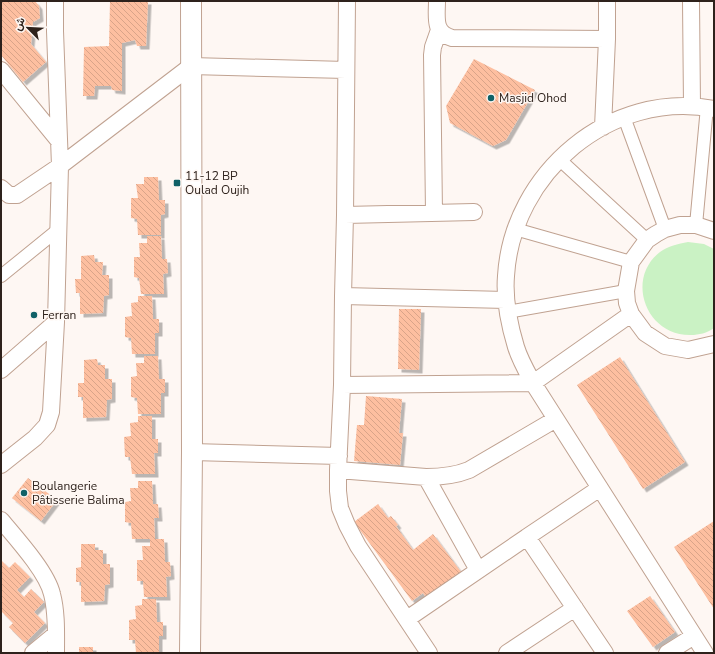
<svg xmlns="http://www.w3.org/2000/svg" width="715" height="654" font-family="'Nunito Sans',Vazirmatn,sans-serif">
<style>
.green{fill:#caf2c4}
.building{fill:url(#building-back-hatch);filter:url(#shadow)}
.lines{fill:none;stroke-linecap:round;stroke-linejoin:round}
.pedestrian-casing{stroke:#c0a291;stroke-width:14}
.minor-casing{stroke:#c0a291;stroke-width:18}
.tertiary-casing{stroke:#c0a291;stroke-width:22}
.pedestrian{stroke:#fff;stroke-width:12}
.minor{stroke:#fff;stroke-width:16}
.tertiary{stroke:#fff;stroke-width:20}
.poi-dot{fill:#106167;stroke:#fef7f3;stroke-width:1.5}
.labels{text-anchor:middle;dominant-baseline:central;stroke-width:3;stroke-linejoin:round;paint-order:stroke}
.poi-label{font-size:12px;fill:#2e221c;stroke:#fef7f3;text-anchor:start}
</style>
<defs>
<pattern id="building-back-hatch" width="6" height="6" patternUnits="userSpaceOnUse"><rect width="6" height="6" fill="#fdbfa0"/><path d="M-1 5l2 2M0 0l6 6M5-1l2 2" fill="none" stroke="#d9a489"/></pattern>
<filter id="shadow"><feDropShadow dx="3.5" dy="3.5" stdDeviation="0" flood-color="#0004"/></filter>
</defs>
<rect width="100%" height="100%" fill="#fef7f3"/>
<path class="green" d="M688,242L704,244L714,249V328C707,333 699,335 691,335C646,336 625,279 660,252C668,246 678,244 688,242Z"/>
<path class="building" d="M1,1H35L39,6L40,18L33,22L31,44L46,62L23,82L1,55Z
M110,1H148L146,46H137L135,40L122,43V91L112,90L111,86H95L94,96H83L84,47L109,46Z
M474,59L535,90L506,140L493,146L450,123L446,106Z
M144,177H158L159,200H165V214L161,215V235H138L137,219L131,218V198H138L136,184H144Z
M147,236H161L162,259H167L168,273L163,274L164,294H141L139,278L134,277V257H140L139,243H147Z
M94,255L95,262H103L102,275H109V295L104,296L103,313L80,314V293H76L75,279H81V256Z
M138,296H152L153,319H159V333H155V354H132L131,338L125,337V317L132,316L131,303L138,302Z
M399,309H421L419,370L398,369Z
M144,356H158L159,379H165V393H161V414H138L137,398L131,397V377L137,376L136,363H144Z
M620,357L685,462L643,489L577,385Z
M97,359L98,365H105V379H112V399L107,400L106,417L83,418V397H78V383H84V360Z
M366,396L402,399L399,433H403L400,465L354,461L357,425H364Z
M138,416H152V439H158V453H154L155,474H132L130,457H125L124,437L131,436L130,423L138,422Z
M28,478L57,500L41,521L12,498Z
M138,481H152L153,504H158L159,518H154L155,539H164L165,562H170L171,576L166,577L167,597H144L143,581H137V560H143L142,546H150V539H132L131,523L125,522V502L131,501L130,488H138Z
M378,504L388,518L391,516L398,525L396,526L413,550L433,534L461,572L426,597L423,593L412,601L354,522Z
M714,521V609L674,547Z
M81,544H95V550H103V564H110V584L105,585L104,601L81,602V582H76V568L81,567Z
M1,560L9,568L15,562L30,577L17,590L24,597L31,589L44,602L34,612L45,623L25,643L9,627L13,623L1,611Z
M650,596L675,632L653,647L627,611Z
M142,599H156L157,622H163V636H159V653H136L135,640H129V620L136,619L135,606L142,605Z
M79,647H93V653H79Z"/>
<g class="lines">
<g class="pedestrian-casing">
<path id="pedestrian" d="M624,117L665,229
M559,159L647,240
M696,225L707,107
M515,229L631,262
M1,276L59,229
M507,312L626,291"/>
</g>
<g class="minor-casing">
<path id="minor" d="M347,1L345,215L343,296L342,385L338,470V491L340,508L347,525L358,546L429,653
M437,1C437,17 433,33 452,38L607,39
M691,1L692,106
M1,70L59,141
M603,127L607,39V1
M1,188L9,195H17L60,166L191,66L346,70
M434,213L432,55L433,47L439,30
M345,215L474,212
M714,231L696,225H680L665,229L656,234L647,240L631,262L626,291L627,303L631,314L645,333L665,346L688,350L714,344
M343,296L506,300
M1,370L56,322
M342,385L533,383L631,314
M192,452L339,456
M1,465L35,438L47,425L51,412L56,322L60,166L55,31V1
M338,470L426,477L478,570
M426,477C441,477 454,476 469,470L556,419
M1,520C16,538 47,572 52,594C57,613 56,634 56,653
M527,537L600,488
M407,619L527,537L605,653
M33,653L56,634
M507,653L575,608
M667,653L694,636
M705,653L533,383C527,372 520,360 516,347C509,324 504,300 506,276C512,173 611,89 714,109"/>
</g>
<g class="tertiary-casing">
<path id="tertiary" d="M190,653L192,452L191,1"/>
</g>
<use href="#pedestrian" class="pedestrian"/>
<use href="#minor" class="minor"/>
<use href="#tertiary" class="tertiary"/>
</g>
<g class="poi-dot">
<circle cx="491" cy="98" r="4"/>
<rect x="173" y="179" width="8" height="8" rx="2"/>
<circle cx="34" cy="315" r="4"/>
<circle cx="24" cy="493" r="4"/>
</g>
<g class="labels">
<g class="poi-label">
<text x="499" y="98">Masjid Ohod</text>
<text x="185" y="176">11-12 BP<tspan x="185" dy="14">Oulad Oujih</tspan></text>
<text x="42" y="315">Ferran</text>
<text x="32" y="486">Boulangerie<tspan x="32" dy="14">Pâtisserie Balima</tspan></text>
</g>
</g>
<rect width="715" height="654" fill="none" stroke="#2e221c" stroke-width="4"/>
<g transform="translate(28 28) rotate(294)" stroke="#fef7f3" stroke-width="3" paint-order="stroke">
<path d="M0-3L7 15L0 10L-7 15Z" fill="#2e221c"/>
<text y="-6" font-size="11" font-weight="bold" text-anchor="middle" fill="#2e221c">ش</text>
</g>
</svg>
